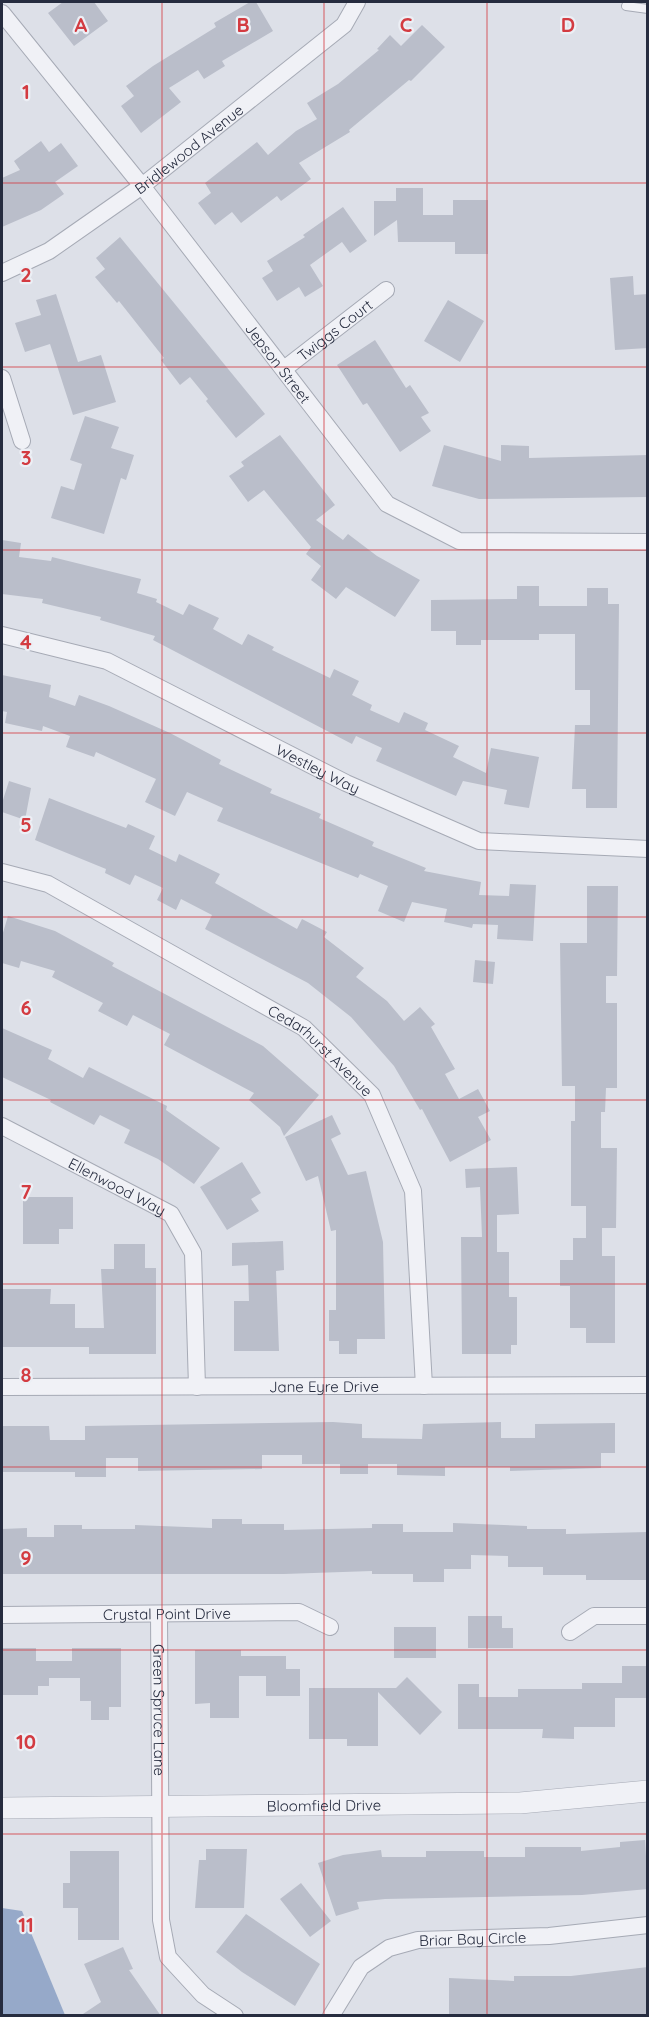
<svg xmlns="http://www.w3.org/2000/svg" width="649" height="2017" font-family="Quicksand,sans-serif">
<style>
.water{fill:#96a9c9}
.building{fill:#babeca}
.lines{fill:none;stroke-linecap:round;stroke-linejoin:round}
.service-casing{stroke:#a6aab5;stroke-width:10}
.minor-casing{stroke:#a6aab5;stroke-width:18}
.tertiary-casing{stroke:#a6aab5;stroke-width:22}
.service{stroke:#f0f1f6;stroke-width:8}
.minor{stroke:#f0f1f6;stroke-width:16}
.tertiary{stroke:#f0f1f6;stroke-width:21}
.grid{fill:none;stroke:#d33b41;stroke-width:1.5;stroke-opacity:0.55}
.labels{text-anchor:middle;dominant-baseline:central;stroke-width:4.5;stroke-linejoin:round;paint-order:stroke}
.street-label{font-size:15px;fill:#262c3f;stroke:#eceff5}
.grid-label{font-size:20px;text-anchor:middle;font-weight:bold;fill:#d33b41;stroke:#eceff5;stroke-width:4.5;stroke-linejoin:round;paint-order:stroke}
</style>
<rect width="100%" height="100%" fill="#dde0e8"/>
<path class="water" d="M2,1908L22,1911L65,2015H2Z"/>
<path class="building" d="M63,2H94L108,21L74,46L48,13Z
M250,2H256L273,31L222,61L225,66L204,79L198,70L169,88L181,102L141,133L121,106L134,96L126,86L153,66L216,27L214,23Z
M422,25L445,47L411,81L409,80L349,130L350,132L299,163L311,179L281,201L277,196L241,223L232,212L215,225L198,203L211,193L205,183L257,142L268,155L296,131L317,119L307,103L338,84L379,50L377,49L390,35L401,46Z
M41,141L49,152L61,143L78,166L55,182L64,194L41,210L2,227V178L20,170L14,161Z
M396,188H423V215H453V200H488V254H455V242H398L397,220L374,236V201H396Z
M343,207L367,241L350,253L342,242L310,265L323,286L305,297L299,287L277,301L262,278L273,271L267,261L305,237L303,235Z
M120,237L265,414L236,438L206,401L208,399L190,377L180,385L161,360L164,358L119,301L117,303L95,277L105,269L96,258Z
M633,276L634,295L648,294V348L615,350L610,278Z
M56,294L78,362L101,355L116,402L73,415L50,344L25,352L15,323L41,315L36,300Z
M448,300L484,321L460,362L424,341Z
M375,340L406,388L410,385L429,413L421,417L431,431L400,452L367,403L363,405L337,365Z
M85,416L119,427L111,448L134,455L126,480L121,478L104,534L51,518L61,486L74,490L82,464L70,460Z
M280,435L335,505L316,520L343,540L348,534L377,556L420,580L395,617L346,587L336,599L311,580L321,566L306,554L311,547L264,490L248,502L229,476L244,466L241,462Z
M444,445L501,461V445L529,446V458L648,455V497L479,499L432,486Z
M2,540L21,543L19,557L51,561L52,557L141,579L137,593L157,599L156,602L183,615L189,604L219,618L213,629L242,645L248,634L274,647L272,650L330,678L334,669L359,681L352,695L372,705L370,710L399,723L404,712L428,723L425,730L459,746L453,757L486,773L491,748L539,757L529,808L504,804L507,790L463,781L456,796L376,761L382,748L356,736L352,744L153,640L155,636L100,620L101,617L42,603L43,599L2,594Z
M517,586H539V606H587V588H608V604H619L617,808H586V789H572L575,725H590V690H575V634H539V640H481V645H456V631H431V600L517,599Z
M2,675L51,685L49,697L75,706L79,695L109,706L170,733L221,760L219,764L272,789L270,793L321,814L319,818L374,842L372,846L426,868L424,871L481,882L479,895L509,896L510,884L536,885L533,941L497,939L498,925L473,924L472,928L444,922L447,909L412,902L404,922L378,911L388,886L360,874L358,878L217,821L223,808L187,792L175,816L145,802L156,779L96,752L94,757L66,747L70,736L43,726L42,731L5,723L7,712L2,711Z
M9,781L31,788L25,820L2,812V803Z
M49,798L126,828L128,824L155,836L149,849L176,862L179,854L220,874L215,883L297,929L302,919L327,932L324,937L364,968L356,977L387,1001L404,1021L420,1007L435,1024L431,1027L455,1069L445,1074L459,1099L478,1089L490,1111L478,1117L491,1140L450,1162L422,1109L420,1110L394,1066L351,1017L308,983L205,929L212,915L181,899L176,910L157,900L163,888L135,875L130,885L105,873L106,869L35,840Z
M587,886H618L617,976H606V1003H617V1088H606L605,1112H601V1148H617L616,1228H602V1256H615V1343H586V1328H570V1286H560V1260H573V1238H586V1206H571V1121H575V1086H562L560,943H587Z
M8,916L55,931L114,963L112,966L263,1046L319,1095L284,1136L280,1127L249,1100L254,1093L164,1045L170,1034L133,1015L127,1026L98,1011L103,1003L52,977L55,971L21,961L19,968L2,963V936Z
M475,960L495,962L493,984L473,982Z
M2,1028L52,1050L48,1059L83,1078L89,1067L167,1106L166,1110L220,1148L194,1184L158,1159L124,1143L130,1130L100,1115L94,1125L50,1102L51,1100L2,1077Z
M332,1115L341,1134L331,1139L348,1175L366,1171L383,1242L385,1339H357V1354H339V1341H329V1310H336V1230L331,1231L318,1176L306,1181L285,1137Z
M242,1162L261,1193L251,1199L259,1211L227,1230L200,1187Z
M517,1167L519,1214L497,1215V1252H509V1297H517V1345H511V1354H462L461,1237H482L480,1187L466,1188L465,1169Z
M23,1197H73V1229H59V1244H23Z
M283,1241L284,1270L276,1271L279,1351H234V1301H249L248,1265L232,1266V1243Z
M114,1244H145V1268H156V1354H89V1347H2V1289H51L50,1304H75V1328H104L101,1269H114Z
M333,1422L362,1424V1438L422,1439L423,1424L501,1422V1438H535V1424L615,1423V1453H601V1468L510,1471V1467H445V1476L397,1475V1464H368V1474H340V1464H302V1455H262V1469L138,1471V1458H106V1477H75V1472H2V1426H49L50,1440H85V1426Z
M212,1519H242V1524H284V1530L372,1528V1524H403V1532H453V1523L527,1526V1529H566V1534L648,1532V1580H586V1575H543V1567H508V1556L471,1555V1569H444V1582H413V1574H372V1571L284,1574H2V1529L27,1528V1537H54V1525H82V1529H135V1525L212,1528Z
M468,1616H502V1628H513V1648H468Z
M394,1627H436V1658H394Z
M2,1648H36V1661H72V1648H121V1707H109V1720H91V1701H80V1678H49V1686H38V1695H2Z
M195,1650H241V1656H286V1669H300V1696H266V1676H239V1718H210V1703L195,1704Z
M622,1666H648V1698H615V1727H574V1739L542,1738L543,1729H458V1684H479V1697H518V1689H582V1683H622Z
M407,1677L442,1712L420,1735L378,1692V1746H347V1739H309V1688H396Z
M645,1840L648,1889L582,1895L385,1899L357,1902L359,1909L336,1916L318,1863L343,1855L381,1850L382,1857H426V1851H484V1857H525V1847H581V1851L620,1847V1842Z
M206,1849H247L244,1908H195L199,1860H206Z
M70,1851H119V1940H78V1908H63V1883H70Z
M301,1883L331,1921L310,1937L280,1899Z
M246,1914L320,1964L295,2006L242,1972L216,1952Z
M123,1947L133,1969L129,1970L161,2016H80L101,2002L84,1964Z
M648,1967V2016H449V1978L514,1981V1976H571Z"/>
<g class="lines">
<g class="service-casing">
<path id="service" d="M626,6L648,9"/>
</g>
<g class="minor-casing">
<g id="minor">
<path id="s1" d="M2,13L142,186L387,504L459,541L648,542"/>
<path id="s2" d="M2,273L49,251L142,186L344,25L357,2"/>
<path id="s3" d="M284,369L386,290"/>
<path d="M2,378L22,441"/>
<path id="s4" d="M2,635L107,661L346,783L479,841L648,849"/>
<path id="s5" d="M2,872L48,884L304,1028L372,1095L413,1191L424,1386"/>
<path id="s6" d="M2,1126L171,1214L193,1253L197,1387"/>
<path id="s7" d="M2,1387L648,1385"/>
<path id="s8" d="M159,1614L161,1920L168,1957L203,1995L235,2016"/>
<path id="s9" d="M2,1615L299,1612L330,1627"/>
<path d="M570,1632L594,1616H648"/>
<path id="s10" d="M331,2016L361,1967L389,1948L418,1940L549,1936L648,1925"/>
</g>
</g>
<g class="tertiary-casing">
<g id="tertiary">
<path id="s11" d="M2,1808L520,1803L648,1791"/>
</g>
</g>
<use href="#service" class="service"/>
<use href="#minor" class="minor"/>
<use href="#tertiary" class="tertiary"/>
</g>
<path class="grid" d="M162,2V2016M324,2V2016M487,2V2016M2,183H648M2,367H648M2,550H648M2,733H648M2,917H648M2,1100H648M2,1284H648M2,1467H648M2,1650H648M2,1834H648"/>
<g class="labels">
<g class="street-label">
<text stroke="none"><textPath href="#s2" startOffset="225">Bridlewood Avenue</textPath></text>
<text stroke="none"><textPath href="#s3" startOffset="64">Twiggs Court</textPath></text>
<text stroke="none"><textPath href="#s1" startOffset="446">Jepson Street</textPath></text>
<text stroke="none"><textPath href="#s4" startOffset="345">Westley Way</textPath></text>
<text stroke="none"><textPath href="#s5" startOffset="368">Cedarhurst Avenue</textPath></text>
<text stroke="none"><textPath href="#s6" startOffset="130">Ellenwood Way</textPath></text>
<text stroke="none"><textPath href="#s7" startOffset="322">Jane Eyre Drive</textPath></text>
<text stroke="none"><textPath href="#s9" startOffset="165">Crystal Point Drive</textPath></text>
<text stroke="none"><textPath href="#s8" startOffset="96">Green Spruce Lane</textPath></text>
<text stroke="none"><textPath href="#s11" startOffset="322">Bloomfield Drive</textPath></text>
<text stroke="none"><textPath href="#s10" startOffset="176">Briar Bay Circle</textPath></text>
</g>
</g>
<g class="grid-label">
<text x="81" y="32">A</text>
<text x="243" y="32">B</text>
<text x="406" y="32">C</text>
<text x="568" y="32">D</text>
<text x="26" y="99">1</text>
<text x="26" y="282">2</text>
<text x="26" y="465">3</text>
<text x="26" y="649">4</text>
<text x="26" y="832">5</text>
<text x="26" y="1015">6</text>
<text x="26" y="1199">7</text>
<text x="26" y="1382">8</text>
<text x="26" y="1565">9</text>
<text x="26" y="1749">10</text>
<text x="26" y="1932">11</text>
</g>
<rect width="649" height="2017" fill="none" stroke="#262c3f" stroke-width="6"/>
</svg>
